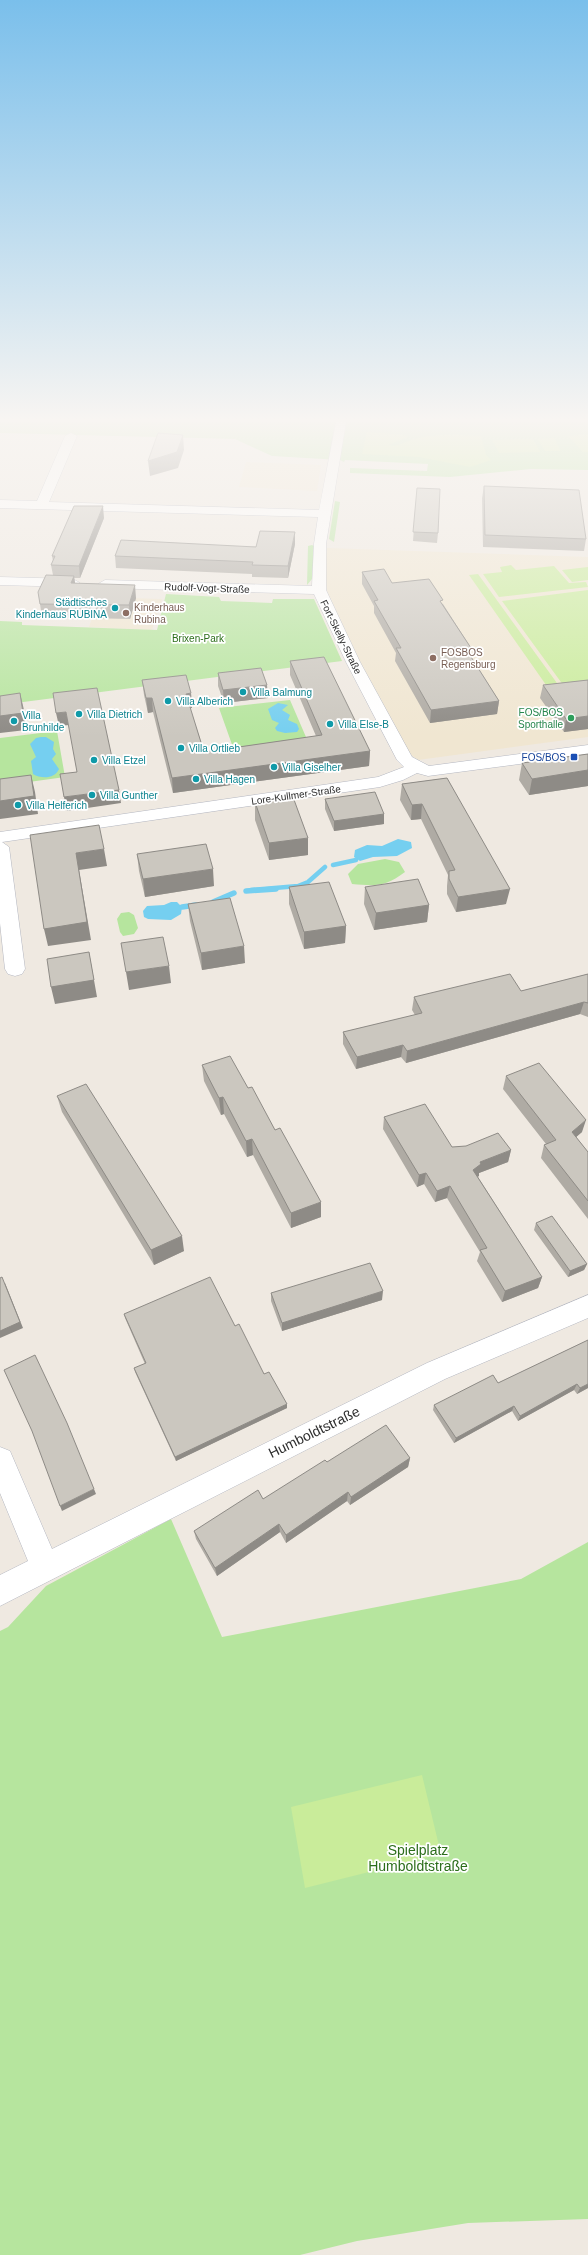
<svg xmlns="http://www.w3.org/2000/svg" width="588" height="2255" font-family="Arial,sans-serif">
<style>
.education{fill:#f0e6d1}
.green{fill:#b6e59e}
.pitch{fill:#c9ec9a}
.water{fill:#75cff0}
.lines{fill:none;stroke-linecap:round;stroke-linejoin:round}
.stream-far1{stroke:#75cff0;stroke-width:4.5}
.stream{stroke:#75cff0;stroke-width:5.5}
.street-casing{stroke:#b4b7c1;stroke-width:1}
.street{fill:#fff;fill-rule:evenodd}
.wall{fill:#afaba4}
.shaded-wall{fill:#8e8b86}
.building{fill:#cbc7bf;stroke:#8e8b86}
.culture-dot{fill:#0f9aa8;stroke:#fff;stroke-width:1.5}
.education-dot{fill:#8d6e63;stroke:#fff;stroke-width:1.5}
.leisure-dot{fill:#2e9e5b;stroke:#fff;stroke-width:1.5}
.transit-dot{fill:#1a4fb4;stroke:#fff;stroke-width:1.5}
.labels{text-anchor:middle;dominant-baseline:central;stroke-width:3.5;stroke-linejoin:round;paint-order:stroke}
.far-street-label{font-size:10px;fill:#2e2e2e;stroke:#fff}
.far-culture-label{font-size:10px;fill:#0d838f;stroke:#fff;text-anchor:start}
.far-education-label{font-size:10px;fill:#785e54;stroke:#fff;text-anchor:start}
.far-park-label{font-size:10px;fill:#2c6e1b;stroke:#fff}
.far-leisure-label{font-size:10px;fill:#27864d;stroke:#fff;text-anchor:end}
.far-transit-label{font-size:10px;fill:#164399;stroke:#fff;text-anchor:end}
.near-street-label{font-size:14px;fill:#2e2e2e;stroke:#fff}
.near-park-label{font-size:14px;fill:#2c6e1b;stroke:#fff}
</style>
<rect width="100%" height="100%" fill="#efe9e1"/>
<path class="education" d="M246,462L321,465L317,491L239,487Z
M327,548L588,557V737L418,760L410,754L345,635L328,598L324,568Z
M99,597L162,599L152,630L89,627Z"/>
<path class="green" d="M0,422H588V470L531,469L450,477L350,473V468L427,471L428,464L345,460L344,462L340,460L272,456L235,439L0,433Z
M335,501L340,502L334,542L329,539Z
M312,545L314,546L312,579L307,585L308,546Z
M166,594L219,597L221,601L272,603L273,599H314L342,661L0,705V621L22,622V625L157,630Z
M290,700L309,744L235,753L219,708Z
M57,731L65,777L0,786V738Z
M385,859L399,862L405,872C385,887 376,886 352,884L348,874L358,864Z
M129,912L134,915L138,928L134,934L123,936L120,932L117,919L121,913Z
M171,1519L222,1637L521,1579L588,1542V2219L468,2223L357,2241L300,2255H0V1631L8,1627L46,1586Z"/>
<path class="pitch" d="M367,432L405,435L408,437L388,445C397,448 406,441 415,439C437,433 459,435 481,436L486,455L491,460L470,467L419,457L362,454Z
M588,434V452H583L568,436Z
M554,438L561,451H545L538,439Z
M533,439L540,452L499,453L492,440Z
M511,565L516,570L554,566L569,583L586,582L588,587L499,597L483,574L502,572L500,567Z
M588,567V580L572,582L562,570Z
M478,574L562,690L551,692L469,575Z
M588,590V686L566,689L502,601Z
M422,1775L441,1854L305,1888L291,1807Z"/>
<path class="water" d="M278,703L288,705L282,710L290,715L288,720L297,724L299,729L297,732L285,733L277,731L275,728L279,723L272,720L268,709Z
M41,737H46L54,742L53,749L56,754L52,759L59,769C55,779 41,779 33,774L31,761L36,757L30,744L36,738Z
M398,839L411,842L412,848L397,856L373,857L360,861L354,857L355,850L367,845L382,846Z
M171,902H177L182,907L181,914L171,920L148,919L144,917L143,911L147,906L164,905Z"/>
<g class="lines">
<path class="stream-far1" d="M333,865L356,860
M251,890L298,886L308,882L325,867"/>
<path class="stream" d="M246,891L276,889
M213,902L234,893
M182,907L196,905"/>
<g class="street-casing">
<path id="street" d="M336,422H346L326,544V590L360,662L412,757L429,766L588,745V755L428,776L417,773L403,780L380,787L2,842L9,847L25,969L22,974L15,976L8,974L5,969L0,923V832L378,777L404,767L397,760L346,662L314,594L105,588L98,584L105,580L312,586L314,544L318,517L0,508V500L37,501L65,436L71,433L77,436L49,502L319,510Z
M0,577L73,579L80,583L73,587L0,585Z
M588,1295V1318L445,1379L0,1606V1575L28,1561L0,1493V1447L10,1451L52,1549L427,1363Z"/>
</g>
<use href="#street" class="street"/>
</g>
<path class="wall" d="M484,486L586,539L584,551L483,547L482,498Z
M417,488L438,533L437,543L413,541Z
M104,518L80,578H74L75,583L136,598L130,619L42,617L40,604L53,575L51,565L53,561L52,556Z
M295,544L288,578L252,577V574L116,568L115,556Z
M362,572L392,583L443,604L471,648L470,655L499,701L497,714L430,723L395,661L396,653L374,613V606L362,584Z
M290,661L370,751L369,766L173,793L153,712L148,713L144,695L142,680L191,693L192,708H190L204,752L316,736L290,675Z
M218,673L268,698L224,703L218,686Z
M588,680V729L564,732L540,698L543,685Z
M588,754V786L529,795L519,780L522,763Z
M447,778L506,904L456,912L447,894V886L448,875L421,819L411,820L400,800L402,784Z
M325,799L384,814V824L334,831L325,809Z
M255,802L308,855L269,860L255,820Z
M137,854L214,886L145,897L139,871Z
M289,887L346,926L345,943L304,949L289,904Z
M365,887L429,905L427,922L374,930L364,904Z
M188,904L245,963L202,970L190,921Z
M588,974V1017L580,1014L406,1063L401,1057L356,1069L343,1044V1032L415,1015L412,1010L414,997L521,991Z
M202,1065L248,1088L275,1130L321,1217L291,1228L253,1155L247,1157L224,1114L221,1115L204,1081Z
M506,1076L582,1132L576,1137L588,1152V1219L541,1158L544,1145L546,1144L503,1089Z
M57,1096L184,1251L154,1265L62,1112Z
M384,1117L452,1147L511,1150L508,1162L479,1173L478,1177L542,1277L538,1288L502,1302L477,1261L480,1252L447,1198L435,1202L424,1184L417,1187L383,1129Z
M536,1223L587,1264L584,1270L568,1277L534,1230Z
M271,1293L382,1300L282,1331L271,1301Z
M124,1314L235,1326L264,1374L287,1408L176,1461L135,1372L134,1368L145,1364L125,1318Z
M588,1340V1388L577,1394L574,1390L518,1421L512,1411L454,1443L433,1410L434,1405L498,1383Z
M410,1458L408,1467L350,1505L347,1501L286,1543L280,1532L217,1576L196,1539L194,1531L263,1499L327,1462Z"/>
<path class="shaded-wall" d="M183,435L184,450L178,468L150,476L148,461Z
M103,506L104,518L80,578L79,566Z
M295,532V544L288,578V566Z
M74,576L76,589L71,583Z
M135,585L136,598L130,619L129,605Z
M471,648L469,661L466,649Z
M267,685L268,698L224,703L223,690Z
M20,693L24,710L26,730L0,733V716Z
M191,693L192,708H187L186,694Z
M146,698H152L153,712L148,713Z
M499,701L497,714L430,723L431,710Z
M66,712L69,725L59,726L56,713Z
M588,716V729L564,732L566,719Z
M370,751L369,766L173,793L172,778Z
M588,770V786L529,795L532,779Z
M31,775L35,792L38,814L0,819V801Z
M119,790L121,803L67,811L64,797Z
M422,804L421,819L411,820L412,805Z
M384,814V824L334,831V821Z
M308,838V855L269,860V843Z
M104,849L107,866L79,870L91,940L48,946L44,929L76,853Z
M213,869L214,886L145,897L143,879Z
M510,889L506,904L456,912L458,897Z
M429,905L427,922L374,930L376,913Z
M346,926L345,943L304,949V932Z
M244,946L245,963L202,970L201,953Z
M89,952L97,997L55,1004L51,987Z
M169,966L171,983L129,990L126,972Z
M584,1002L580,1014L406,1063L407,1051Z
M403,1045L401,1057L356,1069L357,1057Z
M223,1097L224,1114L221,1115L219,1098Z
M586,1120L582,1132L568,1144L572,1132Z
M252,1139L253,1155L247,1157L246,1141Z
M511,1150L508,1162L479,1173V1176L471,1181L473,1170L480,1162Z
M426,1173L424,1184L417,1187L419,1175Z
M450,1186L447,1198L435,1202L437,1191Z
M321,1202V1217L291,1228V1213Z
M182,1236L184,1251L154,1265L151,1250Z
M587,1264L584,1270L568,1277L570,1271Z
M542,1277L538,1288L502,1302L505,1291Z
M5,1283L23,1328L0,1338V1331Z
M383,1291L382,1300L282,1331V1323Z
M577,1384L574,1390L518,1421L520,1416Z
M588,1384V1388L577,1394L580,1388Z
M287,1404V1408L176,1461L175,1457Z
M514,1406L512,1411L454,1443L456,1438Z
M410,1458L408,1467L350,1505L351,1497Z
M94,1489L96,1494L62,1511L60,1506Z
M348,1492L347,1501L286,1543V1535Z
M279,1524L280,1532L217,1576L215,1568Z"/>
<path class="building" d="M158,433L183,435L177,452L148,461Z
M484,486L579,490L586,539L485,535Z
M417,488L440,489L438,533L413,532Z
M74,506H103L79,566L51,565L55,556H52Z
M260,531L295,532L288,566L252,565L253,562L115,556L121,540L256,547Z
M384,569L392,583L429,579L443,600L440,601L471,648L466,649L499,701L431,710L396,648H401L374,601L378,600L362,572Z
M46,575L74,576L71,583L135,585L129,605L40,604L38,592Z
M324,657L370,751L172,778L152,698H146L142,680L186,675L191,693L186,694L204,752L322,735L290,661Z
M261,668L267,685L223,690L218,673Z
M588,680V716L566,719L543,685Z
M97,688L119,790L64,797L60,774L77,772L66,712L56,713L53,693Z
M20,693L23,713L0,716V696Z
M588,754V770L532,779L522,763Z
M31,775L34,796L0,801V779Z
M447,778L510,889L458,897L449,879V871L455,870L422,804L412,805L402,784Z
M375,792L384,814L334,821L325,799Z
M293,797L308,838L269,843L255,802Z
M99,825L104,849L76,853L87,922L44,929L30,835Z
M206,844L213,869L143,879L137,854Z
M418,879L429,905L376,913L365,887Z
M329,882L346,926L304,932L289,887Z
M230,898L244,946L201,953L188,904Z
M163,937L169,966L126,972L121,943Z
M89,952L94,980L51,987L47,959Z
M510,974L521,991L588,974V1003L584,1002L407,1051L403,1045L357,1057L343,1032L422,1013L414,997Z
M230,1056L248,1088L252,1087L275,1130L280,1128L321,1202L291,1213L252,1139L246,1141L223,1097L219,1098L202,1065Z
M539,1063L586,1120L572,1132L588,1152V1201L544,1145L556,1140L506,1076Z
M86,1084L182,1236L151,1250L57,1096Z
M425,1104L452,1147L466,1146L498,1133L511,1150L480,1162L481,1164L473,1170L542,1277L505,1291L480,1250L487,1248L450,1186L437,1191L426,1173L419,1175L384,1117Z
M552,1216L587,1264L570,1271L536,1223Z
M370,1263L383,1291L282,1323L271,1293Z
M2,1277L20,1322L0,1331V1278Z
M210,1277L235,1326L239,1324L264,1374L269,1372L287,1404L175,1457L134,1368L146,1363L124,1314Z
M588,1340V1384L580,1388L577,1384L520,1416L514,1406L456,1438L434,1405L493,1375L498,1383Z
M35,1355L67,1423L94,1489L60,1506L32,1431L4,1370Z
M386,1425L410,1458L351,1497L348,1492L286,1535L279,1524L215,1568L194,1531L258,1490L263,1499L325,1460L327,1462Z"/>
<linearGradient id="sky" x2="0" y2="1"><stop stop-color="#7abfeb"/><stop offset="0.57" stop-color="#f8f5f2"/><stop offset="1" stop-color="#f8f5f2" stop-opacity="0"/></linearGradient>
<rect width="588" height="737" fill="url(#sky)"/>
<g class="culture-dot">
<circle cx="115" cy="608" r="4"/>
<circle cx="243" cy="692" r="4"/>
<circle cx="168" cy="701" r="4"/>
<circle cx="79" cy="714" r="4"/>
<circle cx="14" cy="721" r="4"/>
<circle cx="330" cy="724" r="4"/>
<circle cx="181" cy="748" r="4"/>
<circle cx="94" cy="760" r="4"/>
<circle cx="274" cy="767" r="4"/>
<circle cx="196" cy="779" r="4"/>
<circle cx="92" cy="795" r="4"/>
<circle cx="18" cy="805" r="4"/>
</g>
<g class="education-dot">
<circle cx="126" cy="613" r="4"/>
<circle cx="433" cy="658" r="4"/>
</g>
<circle class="leisure-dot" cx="571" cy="718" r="4"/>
<rect class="transit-dot" x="570" y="753" width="8" height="8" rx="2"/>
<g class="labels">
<g class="far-street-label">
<text transform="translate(207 588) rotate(2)">Rudolf-Vogt-Straße</text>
<text transform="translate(341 637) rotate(64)">Fort-Skelly-Straße</text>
<text transform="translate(296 795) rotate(-8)">Lore-Kullmer-Straße</text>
</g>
<g class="far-culture-label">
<text x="107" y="602" text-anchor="end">Städtisches<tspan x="107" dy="12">Kinderhaus RUBINA</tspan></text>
<text x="251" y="692">Villa Balmung</text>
<text x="176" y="701">Villa Alberich</text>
<text x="87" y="714">Villa Dietrich</text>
<text x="22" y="715">Villa<tspan x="22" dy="12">Brunhilde</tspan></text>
<text x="338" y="724">Villa Else-B</text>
<text x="189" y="748">Villa Ortlieb</text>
<text x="102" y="760">Villa Etzel</text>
<text x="282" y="767">Villa Giselher</text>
<text x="204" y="779">Villa Hagen</text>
<text x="100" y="795">Villa Gunther</text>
<text x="26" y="805">Villa Helferich</text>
</g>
<g class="far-education-label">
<text x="134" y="607">Kinderhaus<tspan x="134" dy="12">Rubina</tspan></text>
<text x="441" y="652">FOSBOS<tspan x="441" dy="12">Regensburg</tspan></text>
</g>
<g class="far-park-label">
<text x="198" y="638">Brixen-Park</text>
</g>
<g class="far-leisure-label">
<text x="563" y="712">FOS/BOS<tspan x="563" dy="12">Sporthalle</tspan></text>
</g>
<g class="far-transit-label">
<text x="566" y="757">FOS/BOS</text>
</g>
<g class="near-street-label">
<text transform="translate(314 1432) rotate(-26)">Humboldtstraße</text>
</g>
<g class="near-park-label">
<text x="418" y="1850">Spielplatz<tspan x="418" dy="16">Humboldtstraße</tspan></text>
</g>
</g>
</svg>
